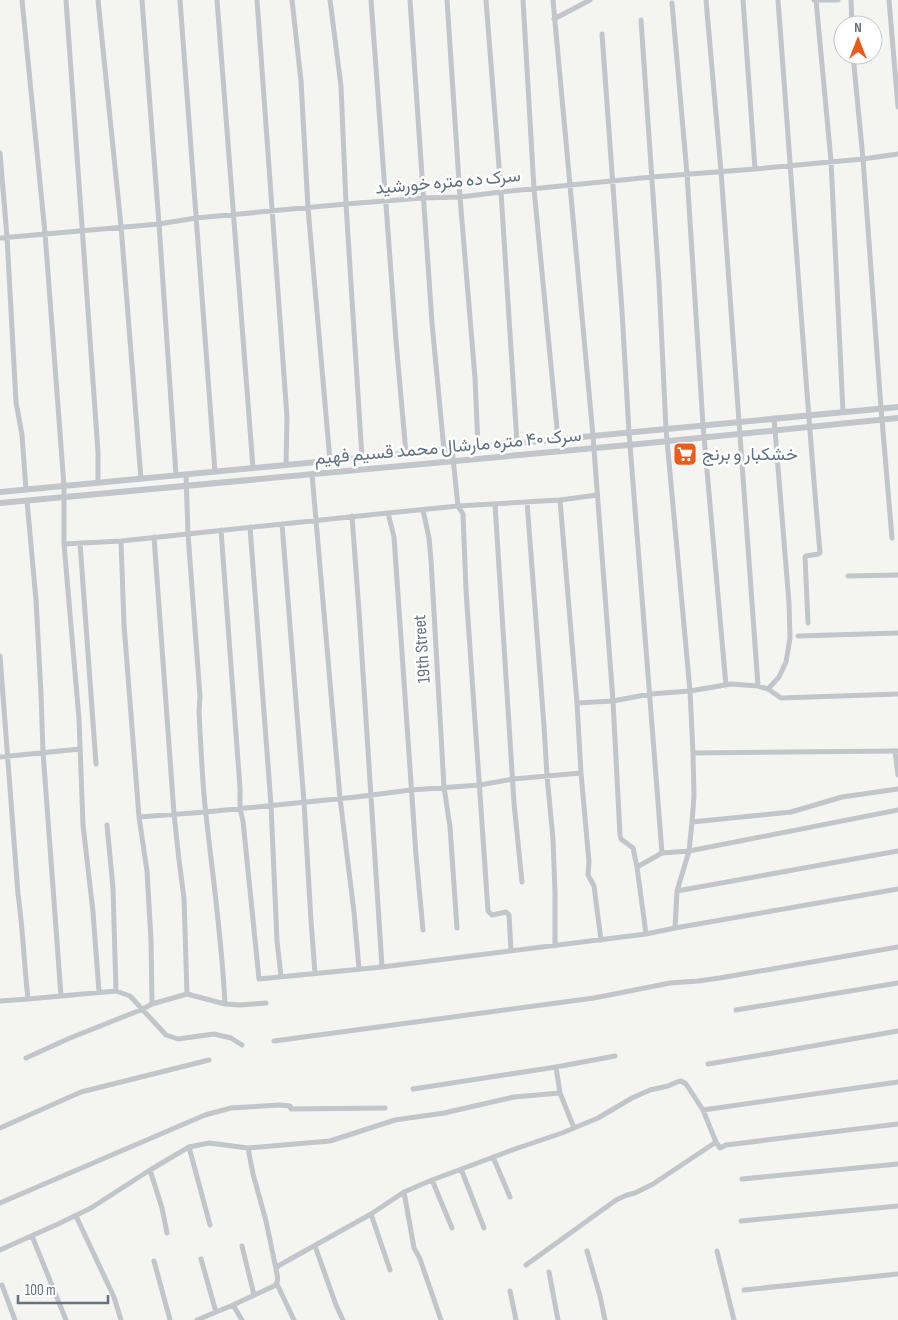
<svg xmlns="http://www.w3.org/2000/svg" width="898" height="1320" font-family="'Sofia Sans Condensed',Vazirmatn,sans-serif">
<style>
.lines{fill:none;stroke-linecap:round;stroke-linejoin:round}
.minor{stroke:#c2c5c9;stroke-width:5}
.tertiary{stroke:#c2c5c9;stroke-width:6}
.labels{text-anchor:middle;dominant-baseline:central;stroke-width:5;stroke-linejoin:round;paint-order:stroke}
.street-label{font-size:18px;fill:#627283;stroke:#fff}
.poi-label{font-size:18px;fill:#627283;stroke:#fff;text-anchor:start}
</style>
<rect width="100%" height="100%" fill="#f4f5f0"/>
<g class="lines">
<path class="minor" d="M22,0L45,233L64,486V544L79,719L83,825L93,912L99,992
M66,0L98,452V483
M98,0L121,226L141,479
M142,0L159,224L176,475
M180,0L215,472
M217,0L253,468
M257,0L287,417L286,465
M292,0L301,81L308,208L330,461
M330,0L341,86L346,204L362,458
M371,0L396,341L406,453
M410,0L432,323L444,450
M447,0L460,197L475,378L478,446
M486,0L501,192L517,443
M523,0L534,189L558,439
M553,0L593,436L613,701L620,835L621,839L633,848L637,867L646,934
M706,0L721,171L758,686
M743,0L755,169
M778,0C792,184 804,369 820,553L818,554L806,556L805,557L808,623
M814,0H838
M816,0L831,161L843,412
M851,0L852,25
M889,0L898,107
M672,3L687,174L703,425L726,686
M554,19L590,0
M641,20L659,282L666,429L690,691L693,753L694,796L692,822L689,851L677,891L675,928
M602,34L622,311L629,432L662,853
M853,55L863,159L881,408L892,538
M0,153L7,237L16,402L22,435L26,490
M0,238L159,224L196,218L346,204L423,198L460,197L501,192L652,177L755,169L863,159L898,154
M452,449L458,506L463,514L466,590L488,911L492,915L506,912L509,915L511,951
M186,474L188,534L200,696L199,712C201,746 202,781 206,815C213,878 222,941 225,1004
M312,474L340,798L354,912L359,969
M560,500L577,703L581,773L589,862L588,875L594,886L601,940
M27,501L36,600L41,694L43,752L61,996
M527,502L544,726L547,776L553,839L555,892V946
M495,504L514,803L522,882
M423,510L429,538L431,560L444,787L450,827L457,928
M388,513L394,537L416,855L423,930
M352,516L359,611L382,967
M282,524L304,802L311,921L315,973
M250,527L271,805L277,941L281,976
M221,530L240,788V809L243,821L259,979L382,967L646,934L675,928L898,889
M154,537L174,814L179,860L184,898L187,994
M121,541L124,625L139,817L147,871L151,940L152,1004
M80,543L96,764
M64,544L121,541L388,513L458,506L560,500L597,495
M848,576L898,575
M798,636L898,633
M0,656L18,894C23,929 24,964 28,999L0,1001
M768,689L779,677L786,662L790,638L789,603L774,418
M577,703L613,701L650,694L690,691L731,684L758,686L768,689L781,698L898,694
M895,751L898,775
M693,753L898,751
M0,757L80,749
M139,817L206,812L356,797L411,790L480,785L513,779L581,773
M692,822L791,812L842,797L898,789
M107,825L113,888L116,991
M637,867L662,853L689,851L898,810
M677,891L898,851
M28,999L116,991L130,996L166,1035L178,1039L214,1034L231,1038L242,1045
M736,1010L898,983
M274,1041L594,998L670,983L698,981L720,978L898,947
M26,1058L70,1038L143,1009L152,1004L187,994L225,1004L240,1005L266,1003
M708,1064L767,1054L898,1031
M556,1067L560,1093
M413,1089L556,1067L615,1056
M703,1110L898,1082
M0,1128L81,1092L209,1060
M189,1147L210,1225
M248,1148L253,1174L266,1221L276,1269
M493,1157L510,1197
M461,1169L484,1228
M150,1170L162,1208L167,1233
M742,1179L898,1164
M432,1180L452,1228
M404,1192L414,1248L420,1259L441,1320
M0,1203L205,1115L231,1108L280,1105L290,1106L291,1109L385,1108
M371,1214L390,1270
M76,1216L114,1297L121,1320
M741,1221L898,1206
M32,1236L66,1320
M242,1246L254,1295
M315,1246L336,1305L343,1320
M0,1250L58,1224L91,1208L150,1170L189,1147L209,1143L248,1148L330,1141L395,1120L444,1113L514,1097L560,1093L574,1128
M587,1251L600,1296L605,1320
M717,1251L734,1320
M201,1259L216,1312
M154,1261L170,1320
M526,1265L616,1200L627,1195L635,1193L653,1184L716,1142
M549,1272L558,1320
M277,1284L294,1320
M2,1285L15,1320
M744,1290L898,1274
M510,1291L516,1320
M233,1305L242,1320
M197,1320L233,1305L274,1286C280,1282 277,1275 276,1269L278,1266L371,1214L404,1192L432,1180L515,1149L562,1133L598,1118L632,1098L650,1090L668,1086L677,1082L681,1081L686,1084L703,1110L716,1142L720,1148L726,1145L898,1124"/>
<path class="tertiary" d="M0,492L898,407
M0,503L639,444L898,418"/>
</g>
<defs>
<g id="supermarket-square" transform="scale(1.25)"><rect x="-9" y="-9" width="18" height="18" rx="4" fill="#ea5c1c" stroke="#fff"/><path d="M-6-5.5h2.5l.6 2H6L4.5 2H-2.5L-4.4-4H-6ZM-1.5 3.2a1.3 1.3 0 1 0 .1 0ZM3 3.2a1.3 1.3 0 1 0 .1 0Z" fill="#fff"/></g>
</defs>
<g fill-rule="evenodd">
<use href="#supermarket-square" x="685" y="454"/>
</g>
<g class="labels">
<g class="street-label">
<text transform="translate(448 182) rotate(-5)">سرک ده متره خورشید</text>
<text transform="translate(448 447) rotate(-5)">سرک ۴۰ متره مارشال محمد قسیم فهیم</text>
<text transform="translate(422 649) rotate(-94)">19th Street</text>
</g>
<g class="poi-label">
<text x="702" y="454">خشکبار و برنج</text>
</g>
</g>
<g transform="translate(858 40)"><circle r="24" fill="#ffffff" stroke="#c0c7cd"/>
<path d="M0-4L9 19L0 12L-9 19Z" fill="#ea5c1c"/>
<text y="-8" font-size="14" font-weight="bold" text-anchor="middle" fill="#627283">N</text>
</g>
<path d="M18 1295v8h90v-8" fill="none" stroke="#627283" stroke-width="2.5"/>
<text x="25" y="1295" font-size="15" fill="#627283" stroke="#ffffff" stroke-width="4" paint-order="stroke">100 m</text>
</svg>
